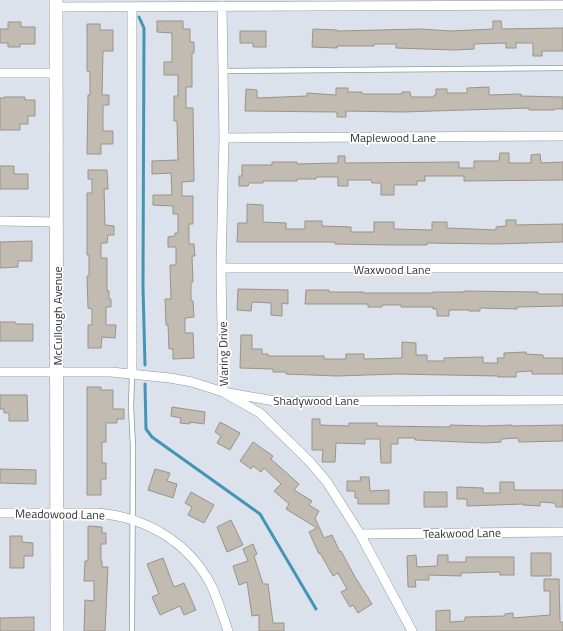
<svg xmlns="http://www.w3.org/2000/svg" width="563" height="631" font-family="'Titillium Web',sans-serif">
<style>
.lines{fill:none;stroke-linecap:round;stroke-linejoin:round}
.stream{stroke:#4494b8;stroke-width:3}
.building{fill:#c2bbb2;stroke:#99938a}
.service-casing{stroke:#9197a0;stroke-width:6}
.minor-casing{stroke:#9197a0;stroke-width:10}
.secondary-casing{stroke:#9197a0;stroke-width:14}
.service{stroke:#fff;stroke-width:4.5}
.minor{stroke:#fff;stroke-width:9}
.secondary{stroke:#fff;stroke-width:13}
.labels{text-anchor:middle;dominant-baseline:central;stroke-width:3.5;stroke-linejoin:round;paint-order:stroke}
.street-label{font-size:12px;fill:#313437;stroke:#fff}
</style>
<rect width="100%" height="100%" fill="#dbe2eb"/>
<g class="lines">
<path class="stream" d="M139,17L144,28L143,287L145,365
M145,384L146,429L152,437L260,514L316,609"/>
</g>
<path class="building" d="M157,21H183V29H190V42H194V53H192V87H186V108H193L194,181L182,182V196H193V224H189V244H194L195,256H192L193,282H191V301H193L194,317L185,318V333H193L194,358L173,359V349H169L168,325H166L165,299H171L170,265H176V247H168V237L175,236V233H178V214H173V206L153,205V195H172L171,173L152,174V161L178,160L177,121H174V96H178V75H164V62H172V33L157,32Z
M493,21H501L502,29L563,28V51H542V56H533V43H516V48H506V43L474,44V49L455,50L396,48V44H374V46H337V48L312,47L313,29L337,30V31L421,29L450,31L493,29Z
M8,22H21V27H35V44H20V47H8V43H0V29H8Z
M87,24H100V30H113V51H103L102,95H109V105H103V131H113V144H101V154H87L88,95H90V72L87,71Z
M240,31H266V47H253V43H240Z
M489,87V95L521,94V96L563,97V109H554V110H529V108L402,112L346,111V117H337V112L245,111L246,89L257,90V98L307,96V93L336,95V88H348V92H362V94H402V92H410L411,97H434V95H436V89H447V93H467V88Z
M4,97H25V100H35V116H28V124H20V130H0V98H4Z
M500,153H509V163H531V155L540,154L541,163L563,162V180L464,181V176H425V181H417V185H394V195H381V183H372L371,180H348V186H338V177H316V179H297V181H263V183H249L248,186H239V176H242V165H272V162H297V164L338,163V156H345V163L459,162V168H474V161H499Z
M0,166H14V174H28V189H0Z
M88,170H107L108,189H104L105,225L114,226V235H108L107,243H101V258H107V291H109V299H111V307H106V325H116L115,338L102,337L101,348H88V325H92V309L88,308L87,276H89V255H87V193H92V179H88Z
M247,204L263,205V222L286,223V229H305V221H322V226L351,227V232H374V222H394V229L432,230V222H447V228L496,230V227L506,226V220H516V225L563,224V242L496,244L427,243V245H393L335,244V242H237L238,223H247Z
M32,241V261H18V267L0,268V242Z
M238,289L288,290V304L282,303V316L271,315V303L252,302L251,311L237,310Z
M306,290H329V292H364V293H433V292H464V291L538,292V294H563V306L517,307V309L480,308V311H469V310H449V316H437V309H433V307H401V305H382V307H368V304H305Z
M0,322H15L16,324H33V341H0Z
M241,335H252V349H262V354H268V356H324V359H346V354H364V359L402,358V342L416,343V355H427V361H444V358L483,357V363H498L497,358H504V353L526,352V354L543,355V358H563V374H532V371L516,372V377H498V376L396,374L337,376L286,374V372H273V369L240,368Z
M87,387H101V390H113V409H124V419H117V423H106V442H102V463H106V479H101V495H87Z
M0,395H27L28,421H9V413H4V409H0Z
M172,407L205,412L204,424L190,422V424L180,423L181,418L171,416Z
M312,419H320V425L349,426V423H377V426L450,427V425L484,426L512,425V426L563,425V441L519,442L518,438L501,439V442L485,443L415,440V438H398V444H391V463H381L380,439H365V444L336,443L335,462H322L323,450H312Z
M220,422L240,433L230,450L217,443L221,436L215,432Z
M253,442L273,456L271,459L299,484L294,490L312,501L309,505L319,511L315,518L324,538L332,535L340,552L341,551L355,577L372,604L358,613L353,605L350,607L341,592L347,589L338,573L333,576L320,553L319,554L309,532L317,528L286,509L289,504L274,491L281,484L264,468L261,472L253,466L251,469L240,461Z
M0,469L36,470V484L0,483Z
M155,469L170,473L167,481L177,484L173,498L148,490Z
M360,477H369L370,491L389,490V504H358V498H355V491H347V481H361Z
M500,482H514V490H563V507H556L555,503L540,502V506L523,505V504L467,506V499H457V487L483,488V493H500Z
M191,492L214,505L204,523L188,515L192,507L185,503Z
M424,492H447V507H424Z
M231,520L243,545L227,552L217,527Z
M88,526L102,527V533H106V544H101V561H102V567H108L105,631H84L85,600L94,601V581H84L85,561H88Z
M10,536H22V542L33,543V556H24V568H10Z
M253,544L257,554L254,556L263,584H268L273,623H284V631H259V615L252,616L247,582L239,585L233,566L248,561L243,549Z
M531,553H551V576H531Z
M416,555L417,567L437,566L438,555H448V562H466V557H514V575H500V572L461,573V576L429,575V580H415L416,587H408L407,556Z
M163,558L174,587L184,583L196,610L184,615L180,606L160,615L152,597L159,594L147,564Z
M544,579H559L560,622H563V631H436V611L450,610V622L465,621V617L505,616V614L513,613V618L550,615V591H544Z
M34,617V631H0V618Z"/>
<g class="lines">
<g class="service-casing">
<path id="service" d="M223,71L563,68
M132,374L131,407L133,446L132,631"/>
</g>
<g class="minor-casing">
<path id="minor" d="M222,6L224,138L221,268L223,392L260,413L310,462L327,482L360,534L412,631
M56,7L563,5
M132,7V374
M0,73H56
M224,138L563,136
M0,221L56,222
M221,268H563
M0,372H111L170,378L192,382L223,392L280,402L332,401L563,400
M0,513H97C145,517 188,541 211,585C218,600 223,616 228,631
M360,534L563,532"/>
</g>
<g class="secondary-casing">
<path id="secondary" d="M56,0L57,631"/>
</g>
<use href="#service" class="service"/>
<use href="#minor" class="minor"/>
<use href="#secondary" class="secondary"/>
</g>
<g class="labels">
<g class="street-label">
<text x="393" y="137">Maplewood Lane</text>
<text x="392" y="269">Waxwood Lane</text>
<text transform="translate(57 316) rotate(-90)">McCullough Avenue</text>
<text transform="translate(223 354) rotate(-91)">Waring Drive</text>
<text x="316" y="400">Shadywood Lane</text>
<text transform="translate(60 514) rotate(1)">Meadowood Lane</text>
<text transform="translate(462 533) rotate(-1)">Teakwood Lane</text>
</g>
</g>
</svg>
